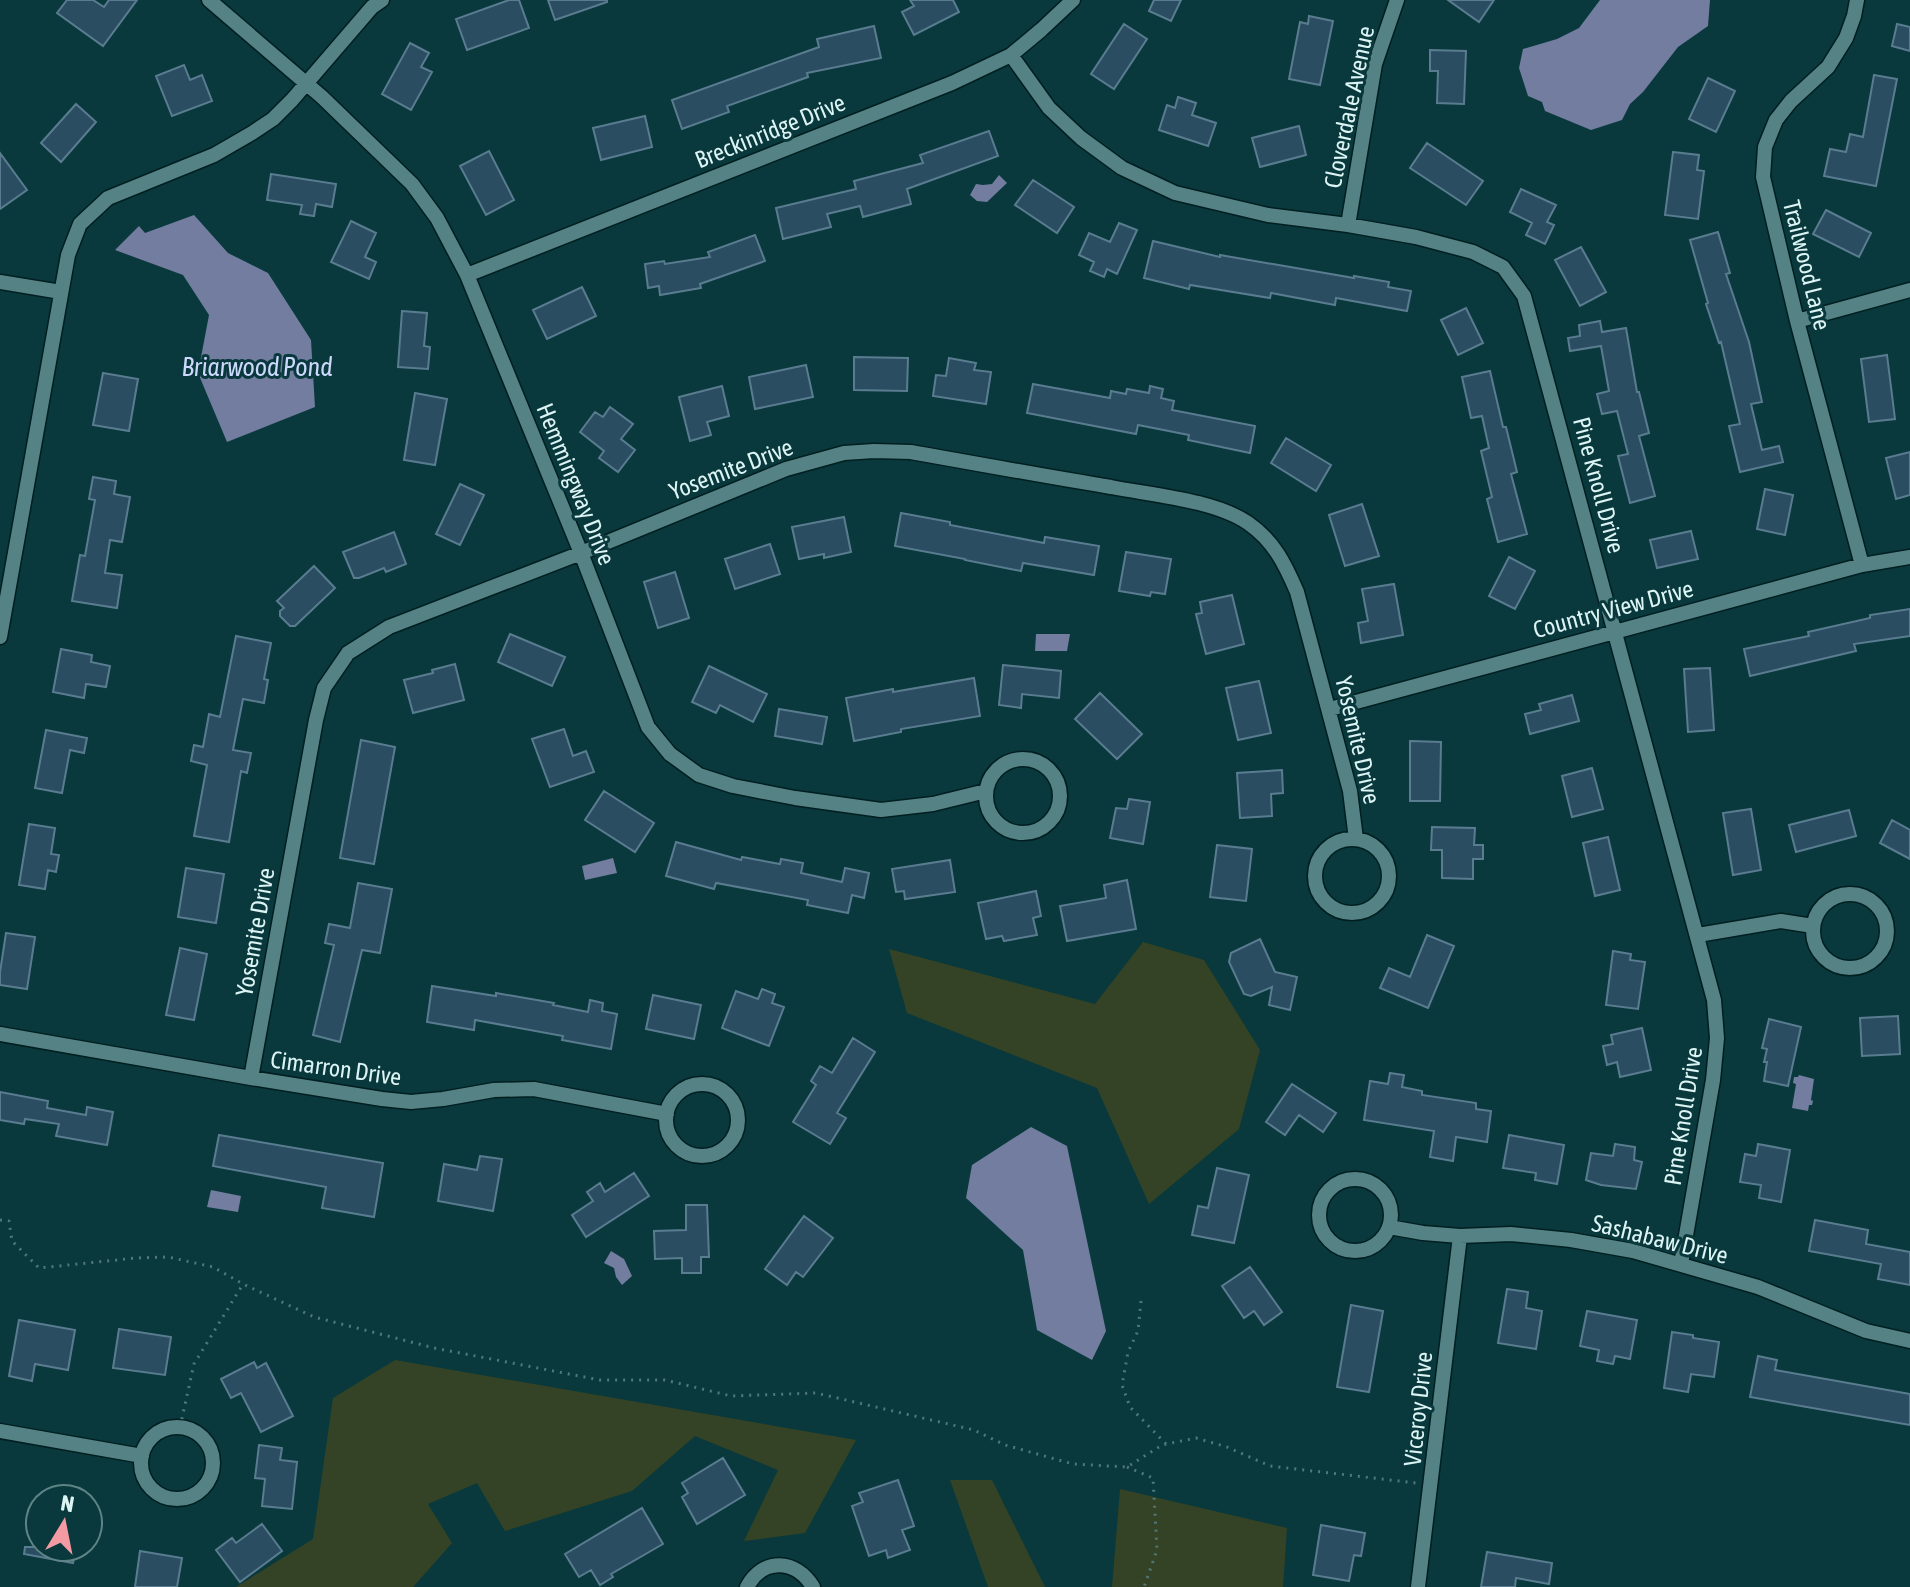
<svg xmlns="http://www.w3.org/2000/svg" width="1910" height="1587" font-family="'Asap Condensed',sans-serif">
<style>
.green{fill:#344325}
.water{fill:#727d9f}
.building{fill:#2a4d61;stroke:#5a7c90;stroke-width:2}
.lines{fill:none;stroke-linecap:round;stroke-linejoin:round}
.street-casing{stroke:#001f21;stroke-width:17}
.path{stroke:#50787a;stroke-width:3;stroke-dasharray:2 6;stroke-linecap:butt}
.street{stroke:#558284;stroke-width:14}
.labels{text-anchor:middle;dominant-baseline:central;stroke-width:6;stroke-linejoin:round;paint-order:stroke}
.street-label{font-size:24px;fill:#ddf4f5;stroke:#09393c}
.water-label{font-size:26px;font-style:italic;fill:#cdd9fc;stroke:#09393c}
</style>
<rect width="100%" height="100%" fill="#09393c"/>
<path class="green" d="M1143,942L1204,960L1260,1050L1239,1129L1149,1204L1097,1088L907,1013L889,949L1095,1004Z
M395,1360L856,1440L805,1533L744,1541L778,1470L695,1436L632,1491L505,1531L477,1483L428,1504L452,1543L413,1587H236L313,1539L333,1398Z
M950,1480H992L1045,1587H988Z
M1120,1489L1287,1528L1283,1587H1112Z"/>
<path class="water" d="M1600,0H1710L1708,26L1678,47L1643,92L1630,104L1622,120L1591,130L1545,111L1542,102L1528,96L1519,68L1523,49L1557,39L1579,28Z
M999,175L1007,183L987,202L977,201L970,195L976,184L983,185L992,184Z
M194,215L228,253L268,273L311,340L315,407L227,442L198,373L209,315L183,275L115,250L139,226L145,233Z
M1036,634H1070L1067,651H1035Z
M613,858L617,873L585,880L582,866Z
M1799,1075L1814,1079L1811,1100L1813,1101L1812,1105H1809L1808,1111L1792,1108L1796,1084L1793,1083L1794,1077H1798Z
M1031,1127L1067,1146L1106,1331L1092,1360L1037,1330L1023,1250L966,1198L972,1165Z
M211,1190L241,1196L238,1212L207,1207Z
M611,1251L624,1259L632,1276L622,1285L616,1277L614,1268L604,1263Z"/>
<path class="building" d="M67,0H93L104,7L109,0H137L103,46L57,13Z
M509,0H519L529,28L467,50L456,19Z
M548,0H607V2L555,20Z
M910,0H953L959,12L914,35L902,12L914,6Z
M1154,0H1181L1171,21L1149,11Z
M1448,0H1494L1479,22Z
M1309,16L1333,21L1320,85L1289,79L1300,22L1308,24Z
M1124,24L1147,39L1114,89L1091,74Z
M1897,24L1910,27V51L1892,46Z
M874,26L881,58L807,73L808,77L727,106L729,112L682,129L672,100L819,47L817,39Z
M410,43L429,53L421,67L432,72L411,110L382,94Z
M1430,50L1466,51L1464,104L1437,103L1438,71H1430Z
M184,65L190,80L202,75L212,101L172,116L156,76Z
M1874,75L1897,79L1876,186L1824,176L1830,149L1846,152L1850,134L1863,137Z
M1708,78L1735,91L1716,132L1689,119Z
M1178,97L1196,103L1192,115L1216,123L1208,146L1159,130L1167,105L1175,108Z
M76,104L96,122L61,162L41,143Z
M645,116L652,147L601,160L593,128Z
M1299,126L1306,155L1260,167L1252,138Z
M989,131L998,156L907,189L911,204L863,217L860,206L827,214L831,227L783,239L776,208L856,189L854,181L923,163L920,155Z
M1427,143L1483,181L1466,205L1410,168Z
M489,151L514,200L486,215L460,166Z
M1673,152L1699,155L1697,170L1704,171L1698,219L1665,215Z
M0,153L27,190L0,209Z
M271,174L336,184L332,207L316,204L314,216L300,214L302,205L267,200Z
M1033,180L1074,207L1057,233L1015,205Z
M1521,189L1556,205L1547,222L1554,225L1545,244L1526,235L1532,223L1510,212Z
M1826,210L1871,233L1859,257L1813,234Z
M351,221L376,233L365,257L376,262L369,279L331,262Z
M1119,223L1137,230L1117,274L1107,269L1104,277L1090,271L1094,262L1079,255L1089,233L1110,242Z
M1718,232L1730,273L1726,274L1749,342L1762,402L1751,404L1762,450L1779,446L1783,462L1740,472L1729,426L1740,424L1721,342L1719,343L1706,304L1708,303L1690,240Z
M755,235L765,261L700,284L701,288L660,295L659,286L648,288L645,264L664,261L665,264L710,257L708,252Z
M1153,241L1220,257V255L1354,278V276L1389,282L1388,287L1411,291L1407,311L1336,298L1335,305L1271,293L1270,298L1190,285L1189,289L1144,278Z
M1581,247L1606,292L1580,306L1555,260Z
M582,287L596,316L547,339L533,310Z
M1466,308L1483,343L1458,355L1441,320Z
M402,311L427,313L424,346L430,347L428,369L398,367Z
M1600,321L1602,332L1626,328L1637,392H1639L1649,433L1639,436L1655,496L1630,503L1618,456L1628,454L1617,411L1602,414L1597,394L1609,391L1601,346L1570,351L1568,338L1580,336L1579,325Z
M1887,355L1895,419L1869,422L1861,359Z
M854,357L908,358L907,391L854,390Z
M949,358L976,363L974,370L991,372L986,404L933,396L936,375L946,376Z
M806,365L813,397L755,409L749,377Z
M1490,371L1503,427H1506L1517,472L1511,474L1527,534L1498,542L1487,499L1492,497L1481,451L1489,448L1482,416L1471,418L1462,377Z
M103,373L138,379L129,431L93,425Z
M1033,384L1110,398L1111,391L1126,394L1127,389L1149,393L1150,386L1163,389L1161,398L1174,401L1172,410L1255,426L1250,453L1188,440L1189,435L1138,425L1136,434L1027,413Z
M722,386L729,416L707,422L711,435L690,441L679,397Z
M415,393L447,399L435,465L404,460Z
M610,407L633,424L621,439L635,450L618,472L599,458L604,451L580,432L595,412L603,417Z
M1286,438L1331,465L1316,491L1271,463Z
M1910,452V495L1896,499L1886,458Z
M93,477L116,481L114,494L130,497L122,542L110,540L105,573L122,575L117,608L72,601L80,555L85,556L95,500L89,499Z
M460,484L484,495L460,545L436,534Z
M1765,489L1793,495L1785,535L1757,529Z
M1362,504L1379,556L1345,566L1329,515Z
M901,513L950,522V525L1044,543L1045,537L1099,546L1094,575L1023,563L1021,571L965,560V559L895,546Z
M844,517L851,552L824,558V554L799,559L792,527Z
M1691,531L1698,559L1657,568L1650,540Z
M394,532L406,564L386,572L384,568L359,578H354L343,552Z
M770,544L780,574L735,589L725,559Z
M1126,552L1171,559L1165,594L1151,592L1150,596L1119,591Z
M1509,557L1535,571L1515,609L1489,596Z
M314,566L335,588L295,626H290L280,616V611L284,608L277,601Z
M675,572L689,618L658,628L644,582Z
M1394,584L1403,635L1361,643L1358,623L1368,621L1362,589Z
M1232,595L1244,644L1206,654L1196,614L1202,613L1200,602Z
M1910,609V636L1854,644L1856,651L1750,676L1744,649L1809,636L1808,632L1870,618V615Z
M510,634L565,657L552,686L498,662Z
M236,636L271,643L264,679L268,680L264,703L243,699L233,750L251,753L247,773L241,771L229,842L194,836L207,765L191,761L194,745L203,747L209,714L220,717Z
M61,649L92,655L91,662L110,666L106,687L86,684L84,698L53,692Z
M455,664L464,700L413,713L404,680L433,673L432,670Z
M1003,665L1061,671L1059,698L1022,694L1021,708L999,705Z
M709,666L767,694L753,722L720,705L716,713L692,702Z
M1710,668L1714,730L1688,732L1684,669Z
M974,678L980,716L901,729V732L854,741L846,698L893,689V692Z
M1259,681L1271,733L1238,740L1226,688Z
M1100,693L1142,734L1117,759L1075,719Z
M1572,695L1579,721L1530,734L1525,714L1541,710L1539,704Z
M779,709L827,717L822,744L775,736Z
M564,729L573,756L586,751L594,772L550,787L532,739Z
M46,730L87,738L84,753L70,750L62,793L35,788Z
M361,740L395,747L374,864L340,858Z
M1410,741L1441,742L1440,801H1410Z
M1592,768L1603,809L1572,817L1562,776Z
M1282,770L1283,793L1271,794L1272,816L1240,818L1237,773Z
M604,791L654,823L635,852L585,820Z
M1129,799L1150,802L1143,844L1110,838L1116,808L1127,809Z
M1751,809L1761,870L1733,875L1723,813Z
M1849,810L1856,836L1796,852L1789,825Z
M1892,820L1910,830V859L1880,843Z
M29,824L55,828L51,854L59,855L56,872L48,870L45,889L19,885Z
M1432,827L1475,828L1474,845H1483V859H1473V879L1442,878V850H1431Z
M1608,837L1620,890L1595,896L1583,843Z
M676,842L741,860L742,857L780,864L781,859L803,863L801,873L842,882L845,868L869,873L864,898L852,895L848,913L807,905L808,900L716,883L714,889L666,876Z
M1217,845L1252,849L1246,901L1210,897Z
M950,860L955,892L905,899L904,891L896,892L892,869Z
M186,868L224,874L216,923L178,917Z
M1127,880L1136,929L1067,941L1060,906L1106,898L1104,885Z
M358,883L392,889L380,953L362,950L340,1042L313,1035L334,945L325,943L329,924L350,928Z
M1036,891L1041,916L1033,918L1037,935L1004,941L1002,936L986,939L978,903Z
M6,933L35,937L27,989L0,985V972Z
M1427,935L1454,946L1428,1008L1380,988L1389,968L1410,977Z
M1260,939L1275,972L1297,977L1290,1010L1269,1005L1272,987L1251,996L1244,994L1229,962L1231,953Z
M180,948L207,954L194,1020L166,1015Z
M1613,951L1631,954L1630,960L1645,962L1638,1009L1606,1005Z
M432,986L496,996V993L554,1003L553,1005L588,1012L590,1000L603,1003L602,1011L617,1014L611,1049L562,1040L563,1036L475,1020L474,1030L427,1022Z
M762,989L775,994L772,1003L784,1007L769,1046L722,1028L736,991L758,999Z
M653,995L701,1005L694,1039L646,1029Z
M1898,1016L1900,1054L1862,1056L1860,1018Z
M1769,1019L1801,1027L1788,1086L1764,1081L1767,1062H1764L1767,1049L1762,1048Z
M1642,1028L1651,1070L1620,1077L1617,1062L1607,1065L1603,1046L1613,1044L1611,1035Z
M853,1038L875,1052L837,1113L846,1118L830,1144L793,1122L816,1085L811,1081L820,1066L832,1073Z
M1390,1073L1404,1075L1402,1087L1422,1091V1095L1476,1103V1109L1491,1111L1487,1142L1456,1137L1453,1161L1430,1157L1434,1131L1364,1120L1370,1081L1388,1084Z
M1292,1084L1336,1113L1323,1132L1299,1115L1285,1135L1266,1122Z
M0,1092L48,1101L47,1108L86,1115L87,1107L113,1112L107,1145L56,1136L59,1124L25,1119L24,1124L0,1120Z
M219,1135L383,1163L374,1217L322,1208L326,1187L213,1166Z
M1509,1135L1564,1145L1557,1184L1535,1180L1536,1173L1503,1168Z
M1615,1144L1635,1147L1634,1160L1642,1162L1636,1189L1601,1185L1586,1180L1591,1153L1613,1156Z
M1758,1144L1790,1150L1781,1202L1759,1198L1761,1185L1740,1182L1745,1154L1756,1156Z
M480,1156L502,1159L493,1211L438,1201L444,1164L477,1170Z
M1217,1168L1249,1175L1234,1243L1192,1235L1198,1206L1208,1208Z
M634,1173L649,1196L586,1237L572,1215L593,1201L587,1192L600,1183L605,1192Z
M686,1205H707L709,1257H701V1273H682V1258L655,1259L654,1231L686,1230Z
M804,1216L833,1238L803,1277L796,1272L787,1285L765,1269Z
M1815,1220L1868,1230L1866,1244L1910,1252V1285L1878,1279L1881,1264L1809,1251Z
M1250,1267L1282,1312L1264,1325L1254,1311L1244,1318L1222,1286Z
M1507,1289L1528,1292L1526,1308L1542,1311L1536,1349L1498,1343Z
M1351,1305L1383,1311L1369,1392L1337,1387Z
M1587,1311L1637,1320L1630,1359L1615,1356L1613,1364L1597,1361L1599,1350L1580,1346Z
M19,1320L75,1330L68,1370L35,1364L32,1381L9,1376Z
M119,1329L171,1337L165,1375L113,1368Z
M1672,1332L1693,1335V1338L1719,1342L1714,1377L1691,1374L1688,1392L1664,1388Z
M1758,1356L1777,1360L1775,1370L1910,1394V1425L1750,1397Z
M254,1362L257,1368L266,1363L293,1416L261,1432L241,1393L231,1398L221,1379Z
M259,1445L282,1448L280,1460L297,1462L292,1509L262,1506L265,1479L255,1478Z
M723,1458L745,1495L697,1524L682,1497L688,1493L682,1483Z
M898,1480L914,1526L902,1530L910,1550L888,1558L886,1550L869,1556L852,1506L863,1502L859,1493Z
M642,1508L663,1544L611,1574L613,1577L600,1585L591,1570L579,1577L565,1554Z
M262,1524L282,1551L240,1582L216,1550L232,1538L236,1543Z
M1321,1525L1365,1533L1361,1556L1354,1555L1349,1581L1313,1575Z
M25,1547H76L73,1563L24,1554Z
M140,1551L182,1558L177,1587H135Z
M1487,1552L1552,1563L1549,1584L1516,1578L1515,1587H1481Z"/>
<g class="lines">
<g class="street-casing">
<path id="street" d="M209,0L322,97L412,184L437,218L467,275L581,553L648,727L670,754L699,775L733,786L795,798L881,810L933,804L986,791
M1857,0L1854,16L1846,38L1828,67L1791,101L1776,120L1765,147L1763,177L1797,321L1862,565
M1011,55L1049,108L1081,138L1122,168L1175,193L1268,215L1348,225L1416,237L1473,252L1503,267L1524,296L1714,1000L1717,1038L1713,1080L1681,1264
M1348,225L1375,64L1397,0
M467,275L952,83L1011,55L1041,30L1073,0
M0,282L61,292
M1797,321L1910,290
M0,637L68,255L80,224L108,198L214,155L252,133L273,119L292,100L372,7L382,0
M1330,709L1862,565L1910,557
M986 796a37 37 0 1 1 74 0a37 37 0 1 1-74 0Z
M1315 876a37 37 0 1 1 74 0a37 37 0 1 1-74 0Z
M1813 931a37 37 0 1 1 74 0a37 37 0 1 1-74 0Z
M1698,935L1781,921L1813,926
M0,1034L251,1078L382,1099L411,1102L443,1099L494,1090L534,1089L667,1114
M251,1078L316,720L324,688L348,653L389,627L581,553L786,469L844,453L874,451L911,452C978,464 1044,476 1111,487C1152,495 1214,500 1248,523C1274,541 1285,564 1297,592L1350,791L1356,839
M666 1120a36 36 0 1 1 72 0a36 36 0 1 1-72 0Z
M1319 1215a36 36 0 1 1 72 0a36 36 0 1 1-72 0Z
M1389,1227L1423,1233L1460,1236L1511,1234L1571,1240L1633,1251L1758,1287L1866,1331L1910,1341
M141 1463a36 36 0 1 1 72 0a36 36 0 1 1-72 0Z
M0,1431L142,1456
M747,1587C763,1557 796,1559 813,1587
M1418,1587L1460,1236"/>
</g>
<path class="path" d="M0,1220L9,1221L12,1241L39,1268L136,1258L168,1257L213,1267L243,1284L314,1317L434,1348L600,1380H665L731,1396L816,1393L974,1430L1005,1445L1073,1464L1127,1467L1162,1445L1196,1438L1227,1447L1270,1466L1416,1483
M1141,1301L1138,1331L1128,1352L1122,1385L1130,1407L1166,1444
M180,1427L194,1364L243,1284
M1127,1467L1153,1478L1157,1550L1144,1587"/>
<use href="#street" class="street"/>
</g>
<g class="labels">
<g class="street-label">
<text transform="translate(1349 107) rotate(-78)">Cloverdale Avenue</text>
<text transform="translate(770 131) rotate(-22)">Breckinridge Drive</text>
<text transform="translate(1807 265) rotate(76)">Trailwood Lane</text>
<text transform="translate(731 469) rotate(-21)">Yosemite Drive</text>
<text transform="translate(576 484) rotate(68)">Hemmingway Drive</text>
<text transform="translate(1599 485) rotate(75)">Pine Knoll Drive</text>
<text transform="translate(1613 609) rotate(-15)">Country View Drive</text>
<text transform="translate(1358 740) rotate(77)">Yosemite Drive</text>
<text transform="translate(255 932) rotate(-80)">Yosemite Drive</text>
<text transform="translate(336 1068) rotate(8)">Cimarron Drive</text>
<text transform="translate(1683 1116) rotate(-81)">Pine Knoll Drive</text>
<text transform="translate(1660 1239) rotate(14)">Sashabaw Drive</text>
<text transform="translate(1418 1409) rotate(-84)">Viceroy Drive</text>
</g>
<g class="water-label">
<text x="257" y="367">Briarwood Pond</text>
</g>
</g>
<g transform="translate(64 1523) rotate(10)"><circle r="38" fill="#09393c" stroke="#5e8486" stroke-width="2"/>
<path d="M0-6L14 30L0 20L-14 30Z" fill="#f49aa2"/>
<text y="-12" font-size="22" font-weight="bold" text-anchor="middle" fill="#ddf4f5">N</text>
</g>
</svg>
